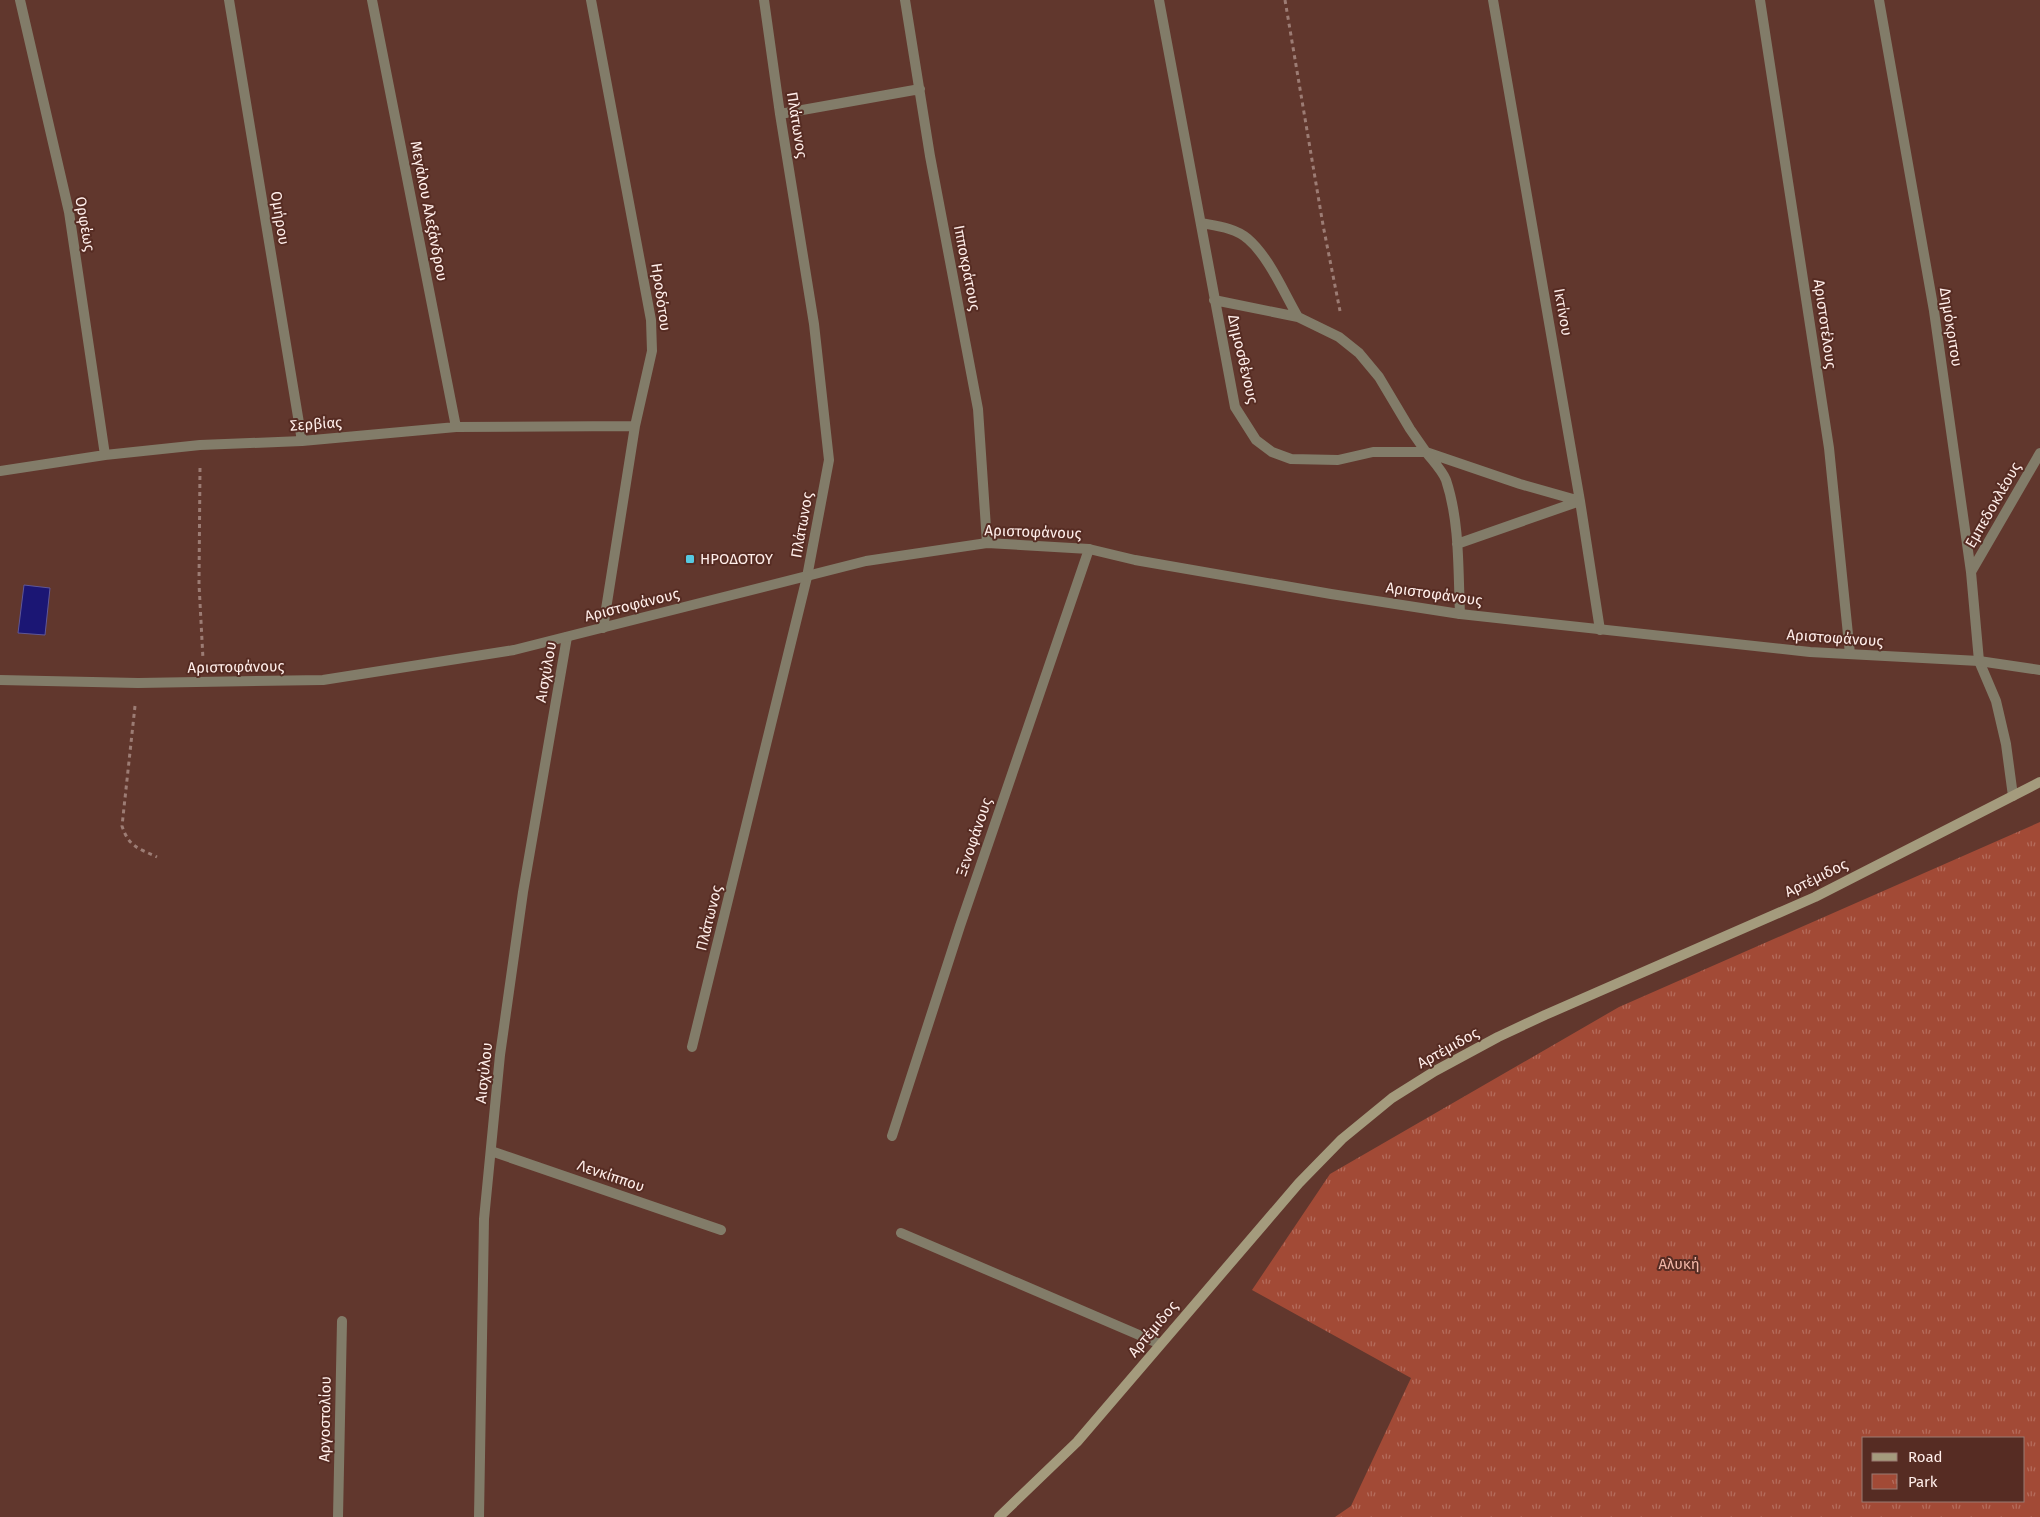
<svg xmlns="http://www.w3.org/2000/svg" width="2040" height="1517" font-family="'Fira Sans',sans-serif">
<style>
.park{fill:url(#park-tufts);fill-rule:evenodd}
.water{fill:#1b1674;stroke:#5f5797}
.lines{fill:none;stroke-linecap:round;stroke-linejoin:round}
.path{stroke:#9c7c74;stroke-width:3;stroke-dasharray:4 4;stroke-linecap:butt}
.minor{stroke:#827c69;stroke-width:10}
.tertiary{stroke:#827c69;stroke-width:10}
.secondary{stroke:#a49b7d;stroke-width:10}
.poi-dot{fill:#56c9e1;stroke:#562c23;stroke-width:2}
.labels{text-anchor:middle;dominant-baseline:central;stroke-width:4;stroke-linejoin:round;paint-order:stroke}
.street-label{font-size:15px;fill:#ffeeea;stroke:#562c23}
.poi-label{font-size:15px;fill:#ffeeea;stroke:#562c23;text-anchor:start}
.park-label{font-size:15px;fill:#f2b7a8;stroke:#562c23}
</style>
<defs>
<pattern id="park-tufts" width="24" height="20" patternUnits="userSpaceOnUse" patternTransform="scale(1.25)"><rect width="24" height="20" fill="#a24a36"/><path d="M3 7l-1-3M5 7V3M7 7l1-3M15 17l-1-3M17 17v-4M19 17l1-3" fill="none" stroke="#b56d5d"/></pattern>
</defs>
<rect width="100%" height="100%" fill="#61372d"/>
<path class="park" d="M2040,822V1517H1335L1351,1506L1411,1378L1252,1290L1330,1174L1619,1007ZM1864,1438H2024V1501H1864Z"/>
<path class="water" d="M24,585L50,588L45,635L18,633Z"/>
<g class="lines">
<path class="path" d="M1285,0L1323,225L1340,311
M200,468L199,584L203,659
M135,706L122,826C129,847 138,848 157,857"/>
<path class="minor" d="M20,0L69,212L105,455
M229,0L302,441
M372,0L456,427
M591,0L651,320L652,351L635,426L603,628
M905,0L930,156L978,409L987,543
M1159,0L1235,407L1256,440L1272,452L1291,459L1338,460L1373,452H1426C1432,460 1442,470 1446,480C1460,522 1458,570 1460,614
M1493,0L1580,501L1600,630
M1760,0L1829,448L1850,654
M1879,0L1934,311L1971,572L1979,661L1996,701L2006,744L2013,796
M780,114L920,89
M1201,223C1217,226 1236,228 1248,239C1269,257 1284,293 1298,317
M1214,300L1298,317L1339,337L1359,353L1379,377L1410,429L1426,452L1520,484L1580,501
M0,471L105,455L200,445L302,441L456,427L635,426
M1457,544L1580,501
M1971,572L2040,453
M692,1047L807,577L829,460L814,324L780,114L764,0
M892,1136L960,926L1089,549
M491,1151L721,1230
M901,1233L1160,1344
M338,1517L342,1321
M479,1517L484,1219L500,1055L523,892L567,637"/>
<path class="tertiary" d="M0,680L138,683L323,680L514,650L866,561L987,543L1089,549L1135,560L1331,594L1460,614L1810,652L1979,661L2040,670"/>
<path class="secondary" d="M999,1517L1077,1442L1299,1183L1342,1139L1392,1098L1435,1071L1498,1037L1545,1015L1815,897L2040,782"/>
</g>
<rect class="poi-dot" x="685" y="554" width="10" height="10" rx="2.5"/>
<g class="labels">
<g class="street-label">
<text transform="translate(797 125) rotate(81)">Πλάτωνος</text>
<text transform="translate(429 211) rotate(79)">Μεγάλου Αλεξάνδρου</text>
<text transform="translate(280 218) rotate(81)">Ομήρου</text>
<text transform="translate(85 224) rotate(80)">Ορφέως</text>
<text transform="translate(967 268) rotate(79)">Ιπποκράτους</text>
<text transform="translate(661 297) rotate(82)">Ηροδότου</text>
<text transform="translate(1563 312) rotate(80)">Ικτίνου</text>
<text transform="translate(1825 324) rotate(82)">Αριστοτέλους</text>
<text transform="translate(1951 327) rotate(81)">Δημόκριτου</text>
<text transform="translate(1243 359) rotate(77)">Δημοσθένους</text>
<text transform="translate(316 424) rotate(-4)">Σερβίας</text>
<text transform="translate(1993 505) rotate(-60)">Εμπεδοκλέους</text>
<text transform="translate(802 525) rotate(-80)">Πλάτωνος</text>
<text transform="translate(1033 532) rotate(2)">Αριστοφάνους</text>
<text transform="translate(1434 594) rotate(8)">Αριστοφάνους</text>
<text transform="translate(632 605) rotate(-14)">Αριστοφάνους</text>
<text transform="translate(1835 638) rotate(4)">Αριστοφάνους</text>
<text transform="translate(236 667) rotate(-1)">Αριστοφάνους</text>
<text transform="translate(546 672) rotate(-80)">Αισχύλου</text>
<text transform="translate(974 837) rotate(-71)">Ξενοφάνους</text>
<text transform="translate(1816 878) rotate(-26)">Αρτέμιδος</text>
<text transform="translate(709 918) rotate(-76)">Πλάτωνος</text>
<text transform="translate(1448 1048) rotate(-29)">Αρτέμιδος</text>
<text transform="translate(484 1073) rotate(-84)">Αισχύλου</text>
<text transform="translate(611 1176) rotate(19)">Λενκίππου</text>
<text transform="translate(1153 1329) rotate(-50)">Αρτέμιδος</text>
<text transform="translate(325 1419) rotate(-89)">Αργοστολίου</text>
</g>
<g class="poi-label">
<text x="700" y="559">ΗΡΟΔΟΤΟΥ</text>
</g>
<g class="park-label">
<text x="1679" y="1264">Αλυκή</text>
</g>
</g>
<rect x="1862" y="1437" width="162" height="65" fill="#562c23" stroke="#9a7a73"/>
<rect x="1872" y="1453" width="25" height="8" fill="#a49b7d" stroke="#9a7a73"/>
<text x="1908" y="1462" font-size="15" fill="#ffeeea">Road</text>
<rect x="1872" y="1474" width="25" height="15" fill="url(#park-tufts)" stroke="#9a7a73"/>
<text x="1908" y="1487" font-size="15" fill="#ffeeea">Park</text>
</svg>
